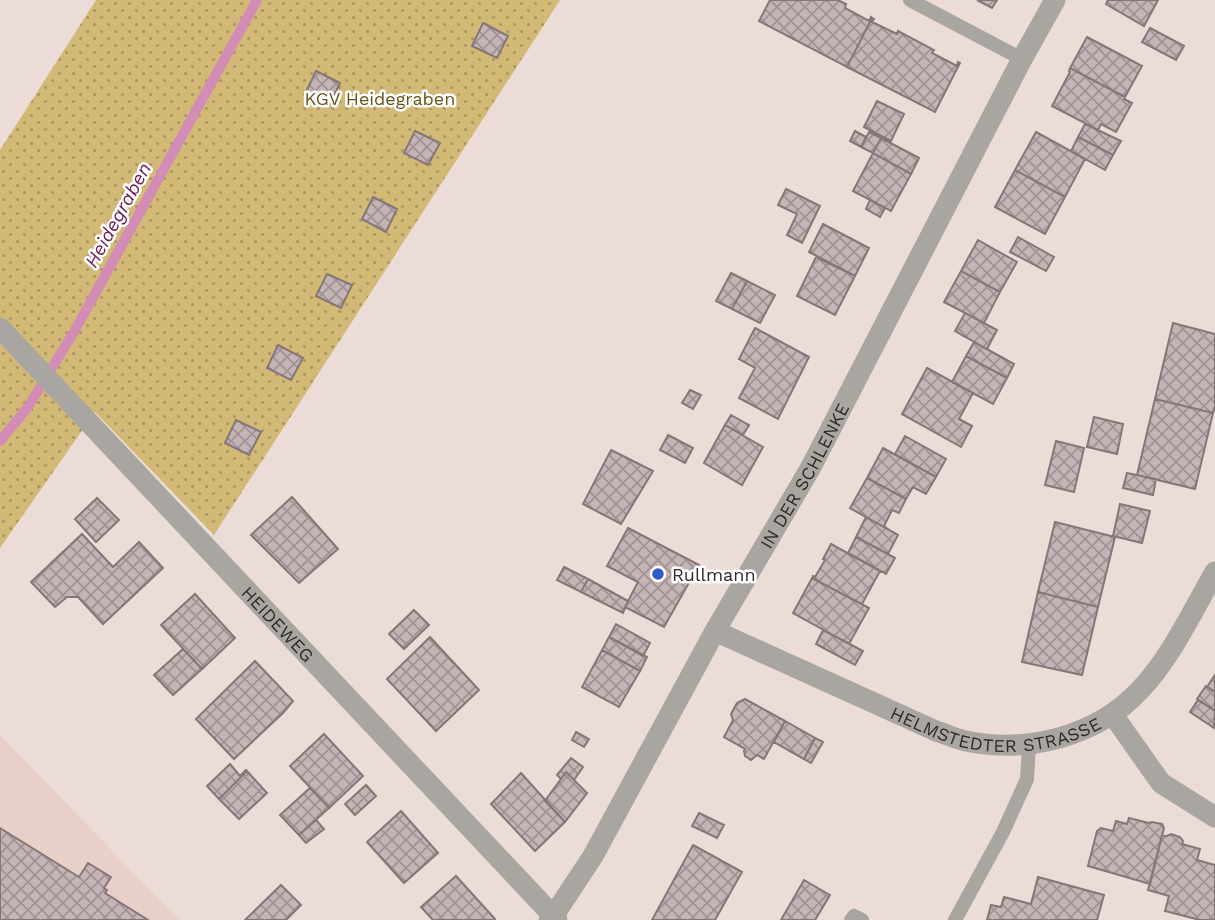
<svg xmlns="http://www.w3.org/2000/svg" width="1215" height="920" font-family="'Work Sans',sans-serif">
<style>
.built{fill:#e8d0c9}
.grass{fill:url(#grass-dots)}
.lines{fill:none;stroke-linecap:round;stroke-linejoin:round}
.stream{stroke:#d38cb5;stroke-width:10}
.building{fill:url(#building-cross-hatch);stroke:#857677;stroke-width:2}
.service{stroke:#a9a5a0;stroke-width:14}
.minor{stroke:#a9a5a0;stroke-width:21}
.poi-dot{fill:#2f5ccb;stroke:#fff;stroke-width:2.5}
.labels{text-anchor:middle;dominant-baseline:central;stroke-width:5;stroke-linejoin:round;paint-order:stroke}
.park-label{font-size:18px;fill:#655319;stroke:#fff}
.street-label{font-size:18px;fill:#2f2927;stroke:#fff}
.poi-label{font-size:18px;fill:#2f2927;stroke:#fff;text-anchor:start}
.water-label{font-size:19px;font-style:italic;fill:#6b1950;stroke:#fff}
</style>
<defs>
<pattern id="grass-dots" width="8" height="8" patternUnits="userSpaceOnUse" patternTransform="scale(1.75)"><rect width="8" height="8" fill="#d2ba76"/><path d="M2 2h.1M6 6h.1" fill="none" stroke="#ab9761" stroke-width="1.8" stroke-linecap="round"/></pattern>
<pattern id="building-cross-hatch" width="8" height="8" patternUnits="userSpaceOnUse" patternTransform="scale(1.75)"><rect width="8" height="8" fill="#c4b4b6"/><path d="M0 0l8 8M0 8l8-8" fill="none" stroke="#a09294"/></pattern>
</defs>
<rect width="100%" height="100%" fill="#ebdcd7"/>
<path class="built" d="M0,735L179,920H0Z"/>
<path class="grass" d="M96,0H560L214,535L95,412L0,548V150Z"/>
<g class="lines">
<path class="stream" d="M0,441L28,407L75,330L257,0"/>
</g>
<path class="building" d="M770,0H838L846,4L845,8L869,21L871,17L872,18L847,67L759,21Z
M977,0H997L992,8Z
M1108,0H1158L1144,26L1106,4Z
M872,18L874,19L872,22L897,34L898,31L934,50L932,53L957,66L958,62L960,63L935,112L847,67Z
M483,23L508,36L497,58L472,46Z
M1150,28L1184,46L1176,60L1142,42Z
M1087,37L1142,66L1125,97L1070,68Z
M1070,68L1125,97L1124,99L1132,103L1116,132L1101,124L1098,130L1052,106L1070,72L1069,71Z
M316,71L340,83L329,106L305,94Z
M877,101L904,114L891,141L864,127Z
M1085,124L1121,141L1113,155L1078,137Z
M415,131L440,143L428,165L404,153Z
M855,131L866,137L861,147L850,141Z
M869,132L881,138L873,153L861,147Z
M1036,132L1085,159L1065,197L1015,170Z
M1078,137L1113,155L1105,170L1071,151Z
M881,138L919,158L911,174L873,153Z
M873,153L911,174L891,211L853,191Z
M1015,170L1065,197L1045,234L995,207Z
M786,189L820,206L802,243L787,235L797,214L778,205Z
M373,197L397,209L386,232L362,219Z
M870,200L885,208L880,217L866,209Z
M823,224L869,248L855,276L809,252Z
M1018,237L1054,257L1046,271L1010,252Z
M978,240L1017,262L1000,292L961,271Z
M816,257L855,276L835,315L797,296Z
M961,271L1000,292L984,323L944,302Z
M731,273L747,281L732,309L716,301Z
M327,274L352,285L341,308L316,296Z
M747,281L775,295L760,323L732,309Z
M965,313L997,330L987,349L955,331Z
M1173,323L1215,334V406L1213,413L1155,399Z
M755,328L809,357L778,419L739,398L755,368L739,359Z
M974,342L1014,364L1007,378L966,356Z
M278,345L303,358L291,380L267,368Z
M966,356L1007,378L993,404L952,382Z
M927,368L973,393L959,419L972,426L961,447L902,414Z
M690,390L701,395L693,409L682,403Z
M1155,399L1213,413L1195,489L1137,475Z
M731,415L749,425L743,435L725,425Z
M1094,417L1123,424L1117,454L1087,447Z
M236,420L261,432L249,455L225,443Z
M725,425L763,447L742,485L704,463Z
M668,435L693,448L685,463L660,450Z
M905,436L946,459L936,477L895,454Z
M1056,441L1084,448L1074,492L1045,485Z
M883,448L936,477L926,494L913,487L906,499L867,478Z
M611,450L653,471L621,524L583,504Z
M1127,473L1156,479L1153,495L1123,488Z
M867,478L906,499L899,513L892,510L884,526L889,530L850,508Z
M292,497L338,549L299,583L251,535Z
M97,498L119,520L96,542L75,519Z
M1120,504L1150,511L1142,543L1113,536Z
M866,517L898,535L888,554L856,537Z
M1055,522L1115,537L1098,607L1038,592Z
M628,528L699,565L664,627L625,607L638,582L607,566Z
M82,534L113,567L139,542L163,568L103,624L78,597H67L55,607L31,582Z
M856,537L895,558L886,574L848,553Z
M831,544L880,571L862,604L869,608L812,578L813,576L815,577L825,560L823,559Z
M564,567L588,579L581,592L557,580Z
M812,578L869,608L849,644L793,613Z
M588,579L628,601L623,613L581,592Z
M1038,592L1098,607L1082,675L1022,662Z
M195,594L235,638L202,669L161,625Z
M414,610L429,625L404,649L389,634Z
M616,624L650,643L643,656L609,637Z
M823,630L863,651L855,665L816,644Z
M430,637L479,690L436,731L387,679Z
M609,637L647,657L640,671L602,650Z
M183,649L202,669L173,695L154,675Z
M602,650L640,671L619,707L582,687Z
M255,661L293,701L283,713L234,759L196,719Z
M1215,675V692L1207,687Z
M1206,686L1215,692V711L1197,699Z
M745,699L785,721L764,759L757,755L751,760L745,756L744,751L745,749L724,737L733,720L731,714L737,703Z
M1198,700L1215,711L1214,728L1190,712Z
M785,721L815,738L804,759L774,742Z
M576,732L589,739L584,747L572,740Z
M324,734L363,776L329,808L290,766Z
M815,738L823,742L811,763L804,759Z
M571,758L583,767L574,780L566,772L561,779L557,775Z
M230,764L240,776L246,770L247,771L219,799L207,786Z
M247,771L267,793L239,819L219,799Z
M566,772L587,793L565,822L545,801Z
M521,773L565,822L535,851L491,804Z
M366,785L376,796L355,815L345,804Z
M310,788L329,808L299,835L280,815Z
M401,811L438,853L404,883L367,842Z
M699,813L724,825L717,838L692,826Z
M1129,818L1149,823L1152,822L1162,824L1164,828L1150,884L1088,866L1097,831L1101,828L1113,831L1116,821L1127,824Z
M316,820L324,829L306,843L299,835Z
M0,828L79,877L88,863L111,877L104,888L107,890L105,893L148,920H0Z
M1171,834L1180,837L1183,841L1182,844L1200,849L1197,860L1215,865V920H1200L1165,911L1169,896L1148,890L1162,835L1167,836Z
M693,845L742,872L715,920H652Z
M456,876L495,919L494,920H433L421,907Z
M1038,877L1104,895L1097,920H987L991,905L1001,907L1004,897L1031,904Z
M804,880L830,895L815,920H781Z
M281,885L301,905L286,920H245Z"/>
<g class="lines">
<path class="service" d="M910,0L1022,59
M851,920L854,916L862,920
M955,920L1003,832L1027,779L1029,744"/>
<g class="minor">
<path id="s1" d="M0,328L557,920"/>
<path id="s2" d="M715,631L936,731C946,734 956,739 966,741C1028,754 1097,736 1140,690C1170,659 1193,610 1215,572"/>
<path d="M1113,715L1161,783L1215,817"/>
<path id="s3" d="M549,920L554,915L593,856L715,631L811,467L1022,59L1055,0"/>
</g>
</g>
<circle class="poi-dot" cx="658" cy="574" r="7"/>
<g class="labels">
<g class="park-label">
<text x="380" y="98">KGV Heidegraben</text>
</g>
<g class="street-label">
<text stroke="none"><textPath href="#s3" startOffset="513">IN DER SCHLENKE</textPath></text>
<text stroke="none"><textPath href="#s1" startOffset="406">HEIDEWEG</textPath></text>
<text stroke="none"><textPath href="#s2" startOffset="303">HELMSTEDTER STRASSE</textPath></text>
</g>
<g class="poi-label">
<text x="672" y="574">Rullmann</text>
</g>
<g class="water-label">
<text transform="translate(118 215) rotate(-61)">Heidegraben</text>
</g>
</g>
</svg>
